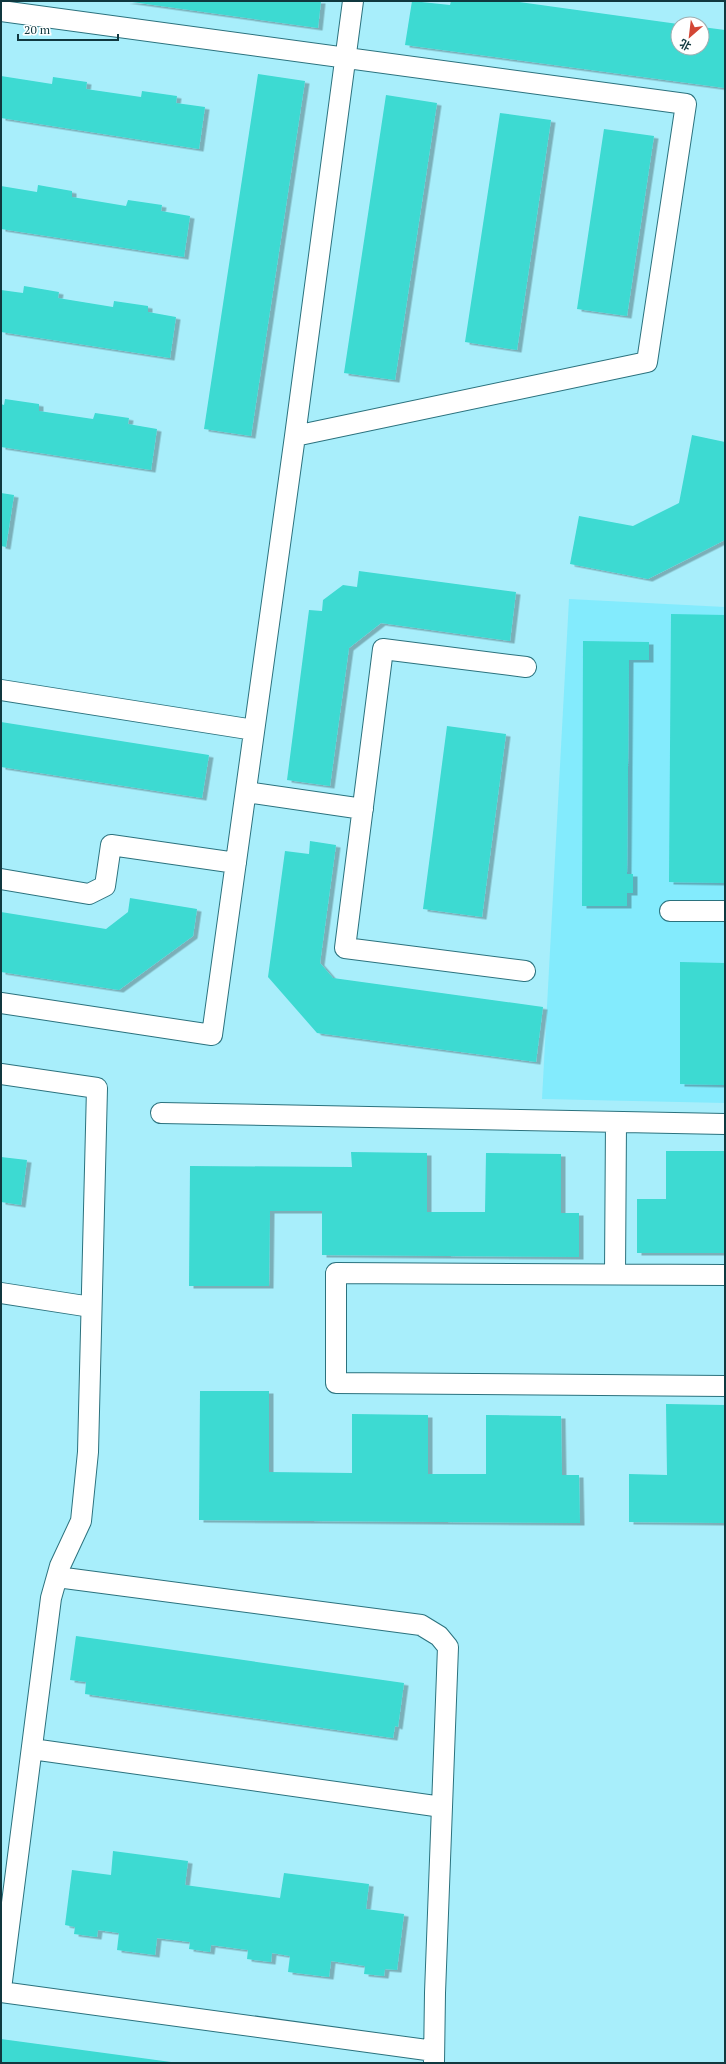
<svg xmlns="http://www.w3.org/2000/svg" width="726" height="2064" font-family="'PT Serif','Noto Sans SC',serif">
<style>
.built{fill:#83ebfd}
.building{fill:#3cdad2;filter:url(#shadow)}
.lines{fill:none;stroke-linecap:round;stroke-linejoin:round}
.service-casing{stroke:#2b727e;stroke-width:22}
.service{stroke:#fff;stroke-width:20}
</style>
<defs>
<filter id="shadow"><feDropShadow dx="4.5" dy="2.5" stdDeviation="0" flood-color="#0004"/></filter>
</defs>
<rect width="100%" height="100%" fill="#a8eefb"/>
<path class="built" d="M569,599L725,607V1103L542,1099Z"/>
<path class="building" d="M125,1H321L318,28Z
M412,1L450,5L451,1H512L678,24V48H702V27L725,30V88L405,45Z
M258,74L305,81L251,436L204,429Z
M1,76L52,84L53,77L87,82L86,89L141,97L142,91L177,96L176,103L205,107L199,149L1,118Z
M386,95L437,103L395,380L344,373Z
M500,113L551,120L517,350L465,342Z
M604,129L654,136L627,316L577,309Z
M38,185L72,191V197L126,206L128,200L162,205L161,211L190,216L184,257L1,229V186L37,192Z
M24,286L59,292L58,298L113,307L114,301L148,306V312L176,317L170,358L1,332V290L23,293Z
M5,399L39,404V411L93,419L95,413L129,418L128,424L157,429L151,470L1,447V404L4,405Z
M692,435L725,442V540L648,579L570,564L579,516L633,526L679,503Z
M1,493L14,495L6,547L1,546Z
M359,571L516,592L510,641L381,623L349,648L330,786L287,780L309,610L322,611L323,600L343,585L357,587Z
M671,614L725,615V883L669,882Z
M583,641L649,642V660H629L627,874H633V893H627V906H582Z
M1,722L209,755L202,798L1,767Z
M447,726L506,734L482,917L423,909Z
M310,841L336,845L320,963L333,978L543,1007L536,1062L317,1033L268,977L285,851L309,854Z
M130,898L197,909L193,936L119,990L1,972V912L106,929L128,912Z
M680,962L725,963V1085L680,1084Z
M666,1151H725V1253H637V1199H666Z
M351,1152L427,1153V1212H485L486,1153L561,1154V1213H579V1257L322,1255V1211H270L269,1286H189L190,1166L352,1167Z
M1,1157L27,1160L21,1205L1,1202Z
M200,1391H269V1472L352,1473V1414L428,1415V1474H486V1415L561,1416L562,1475H579L580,1523L199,1520Z
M666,1404L725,1405V1523L629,1522V1474L667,1475Z
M76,1636L404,1683L398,1727L395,1726L393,1738L85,1694L86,1682L70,1680Z
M113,1851L188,1861L185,1885L280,1898L284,1873L369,1884L366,1909L404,1914L397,1970L385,1969L384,1976L364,1974L365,1966L331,1961L329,1977L288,1972L290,1956L272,1953L271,1962L247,1959L248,1950L211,1945L210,1952L189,1949L190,1942L157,1938L155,1955L117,1950L119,1933L98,1930L97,1937L74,1934L75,1927L65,1925L72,1870L111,1875Z
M1,2039L171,2062V2063H1Z"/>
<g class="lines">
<g class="service-casing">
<path id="service" d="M1,11L686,104L647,362L295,436
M1,690L254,730
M246,792L363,809
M1,879L89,894L105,886L111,845L236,863
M670,911H725
M525,971L345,948L383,649L526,667
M1,1003L212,1035L295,436L353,1
M1,1074L97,1088L88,1452L81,1521L60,1566L51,1598L1,1989
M161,1113L725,1124
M615,1274L616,1122
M725,1275L336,1273V1383L725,1386
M1,1293L91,1307
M57,1577L421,1625L439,1636L448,1647L435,1993L434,2063
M32,1749L442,1807
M1,1992L434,2051"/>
</g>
<use href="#service" class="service"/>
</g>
<rect width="726" height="2064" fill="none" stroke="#10383f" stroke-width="4"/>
<g transform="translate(690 36) rotate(208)"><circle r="19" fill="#ffffff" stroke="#9fafb2"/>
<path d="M0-3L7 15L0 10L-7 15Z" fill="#d34635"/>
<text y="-6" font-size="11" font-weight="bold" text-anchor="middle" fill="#10383f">北</text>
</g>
<path d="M18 34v6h100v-6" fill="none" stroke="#10383f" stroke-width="2"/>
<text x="24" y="34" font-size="12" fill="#10383f" stroke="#ffffff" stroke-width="3" paint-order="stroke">20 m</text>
</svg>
